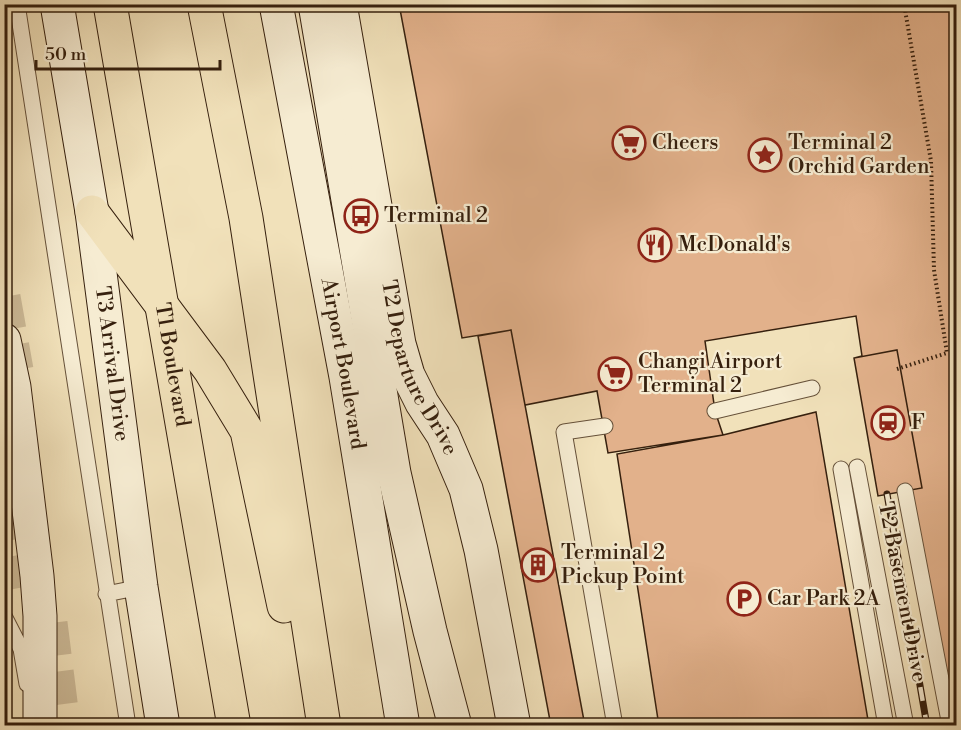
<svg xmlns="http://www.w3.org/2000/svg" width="961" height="730" font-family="'Libre Bodoni',serif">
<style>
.building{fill:#e2b18b;stroke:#36200e;stroke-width:1.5}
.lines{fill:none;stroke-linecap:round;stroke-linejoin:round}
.secondary-tunnel{stroke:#ccba98;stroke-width:33;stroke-dasharray:33 16;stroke-linecap:butt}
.lane-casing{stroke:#655039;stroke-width:17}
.secondary-casing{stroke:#36200e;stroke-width:35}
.highway-casing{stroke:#36200e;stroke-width:35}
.path{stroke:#36200e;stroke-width:4;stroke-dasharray:1.5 3;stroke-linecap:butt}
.lane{stroke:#f6ecd2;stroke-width:15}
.secondary{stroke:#f6ecd2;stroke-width:33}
.highway{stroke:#f1e1ba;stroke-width:33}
.rail-casing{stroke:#36200e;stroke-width:7}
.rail{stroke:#f6ecd2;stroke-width:4.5;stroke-dasharray:14;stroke-linecap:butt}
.labels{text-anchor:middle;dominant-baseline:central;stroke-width:4.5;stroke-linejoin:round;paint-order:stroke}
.poi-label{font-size:21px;fill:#36200e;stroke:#f6ecd2;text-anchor:start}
.street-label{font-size:21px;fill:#36200e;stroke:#f6ecd2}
</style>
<rect width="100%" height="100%" fill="#f1e1ba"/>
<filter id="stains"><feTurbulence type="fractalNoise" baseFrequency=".00333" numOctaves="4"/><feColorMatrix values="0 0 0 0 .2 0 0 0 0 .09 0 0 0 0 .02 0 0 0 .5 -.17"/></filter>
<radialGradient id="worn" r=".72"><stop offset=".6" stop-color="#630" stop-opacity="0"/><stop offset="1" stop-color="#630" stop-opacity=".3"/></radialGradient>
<path class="building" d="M399,4H956V726L911,490L878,496L854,358L862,356L856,316L705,341L715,411L723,435L608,453L597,391L525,405L511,330L462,338Z
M511,330L525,405L585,726H551L478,336Z
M897,350L922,488L878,496L854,358Z
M816,412L869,726H659L617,454L723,435Z"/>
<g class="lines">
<path class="secondary-tunnel" d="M4,297L17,370
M4,508L19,588
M51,623L64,726"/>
<g class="lane-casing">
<path id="lane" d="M17,4L128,726
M715,411L812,388
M605,426L564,432L615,726
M857,467L906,726
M841,469L886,726
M905,491L950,726
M106,594L141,587
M4,616L21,649L27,684"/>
</g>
<g class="secondary-casing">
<g id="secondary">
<path id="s1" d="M57,4L92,212L141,587L163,726"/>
<path id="s2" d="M276,4L346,377L403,726"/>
<path d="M315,4L394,473L430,631L455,726"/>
<path id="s3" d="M340,4L399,344L408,375L422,403L443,435L466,489L481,550L514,726"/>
<path d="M4,340L14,387L37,576L40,616V726"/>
</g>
</g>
<g class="highway-casing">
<g id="highway">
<path id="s4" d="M110,4L234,726"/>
<path d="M204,4L246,218L324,726"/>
<path d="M92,212L210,370L247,431L284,606"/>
</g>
</g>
<path class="path" d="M897,369L947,353L934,270L931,161L904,4"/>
<use href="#lane" class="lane"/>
<use href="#secondary" class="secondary"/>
<use href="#highway" class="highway"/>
<g class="rail-casing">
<path id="rail" d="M887,494L927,726"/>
</g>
<use href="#rail" class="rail"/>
</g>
<defs>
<g id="supermarket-ring" transform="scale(1.725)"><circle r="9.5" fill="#f6ecd2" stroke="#8f2418" stroke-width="1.5"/><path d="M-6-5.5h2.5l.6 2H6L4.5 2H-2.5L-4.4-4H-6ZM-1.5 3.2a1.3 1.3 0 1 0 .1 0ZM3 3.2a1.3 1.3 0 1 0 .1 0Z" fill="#8f2418"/></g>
<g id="sight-ring" transform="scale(1.725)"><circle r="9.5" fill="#f6ecd2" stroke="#8f2418" stroke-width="1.5"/><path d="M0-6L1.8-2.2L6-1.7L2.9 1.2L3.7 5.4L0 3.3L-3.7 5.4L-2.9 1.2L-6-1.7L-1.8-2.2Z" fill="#8f2418"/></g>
<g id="bus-ring" transform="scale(1.725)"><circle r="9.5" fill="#f6ecd2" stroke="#8f2418" stroke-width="1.5"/><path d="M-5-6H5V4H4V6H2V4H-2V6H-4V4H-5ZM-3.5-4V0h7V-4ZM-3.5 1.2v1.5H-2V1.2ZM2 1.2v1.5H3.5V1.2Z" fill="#8f2418"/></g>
<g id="restaurant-ring" transform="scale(1.725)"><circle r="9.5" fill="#f6ecd2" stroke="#8f2418" stroke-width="1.5"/><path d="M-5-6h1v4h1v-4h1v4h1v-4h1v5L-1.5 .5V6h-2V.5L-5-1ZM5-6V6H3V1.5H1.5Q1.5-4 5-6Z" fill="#8f2418"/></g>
<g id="station-ring" transform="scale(1.725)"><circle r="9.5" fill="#f6ecd2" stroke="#8f2418" stroke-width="1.5"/><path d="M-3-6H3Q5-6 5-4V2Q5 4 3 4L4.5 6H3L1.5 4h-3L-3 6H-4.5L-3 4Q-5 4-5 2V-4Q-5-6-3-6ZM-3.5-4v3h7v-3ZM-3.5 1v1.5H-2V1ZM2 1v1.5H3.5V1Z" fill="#8f2418"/></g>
<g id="building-ring" transform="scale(1.725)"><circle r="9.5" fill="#f6ecd2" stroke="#8f2418" stroke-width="1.5"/><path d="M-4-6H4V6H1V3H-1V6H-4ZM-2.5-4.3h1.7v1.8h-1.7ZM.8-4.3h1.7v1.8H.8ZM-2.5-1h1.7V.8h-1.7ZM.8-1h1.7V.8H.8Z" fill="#8f2418"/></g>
<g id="parking-ring" transform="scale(1.725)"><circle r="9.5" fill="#f6ecd2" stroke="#8f2418" stroke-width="1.5"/><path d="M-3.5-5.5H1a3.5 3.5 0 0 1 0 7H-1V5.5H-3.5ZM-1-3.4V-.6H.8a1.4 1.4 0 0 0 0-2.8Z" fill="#8f2418"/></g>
</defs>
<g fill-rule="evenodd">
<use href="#supermarket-ring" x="629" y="143"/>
<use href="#sight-ring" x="765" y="155"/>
<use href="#bus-ring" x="361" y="216"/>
<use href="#restaurant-ring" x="655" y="245"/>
<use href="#supermarket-ring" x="615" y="374"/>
<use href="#station-ring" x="888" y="423"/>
<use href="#building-ring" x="538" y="565"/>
<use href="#parking-ring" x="744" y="599"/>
</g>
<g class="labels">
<g class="poi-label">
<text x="652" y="143">Cheers</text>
<text x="788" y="143">Terminal 2<tspan x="788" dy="24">Orchid Garden</tspan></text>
<text x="384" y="216">Terminal 2</text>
<text x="678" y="245">McDonald's</text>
<text x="638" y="362">Changi Airport<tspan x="638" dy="24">Terminal 2</tspan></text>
<text x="911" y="423">F</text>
<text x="561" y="553">Terminal 2<tspan x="561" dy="24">Pickup Point</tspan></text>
<text x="767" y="599">Car Park 2A</text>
</g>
<g class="street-label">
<text stroke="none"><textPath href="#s2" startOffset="366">Airport Boulevard</textPath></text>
<text stroke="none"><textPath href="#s1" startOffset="364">T3 Arrival Drive</textPath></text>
<text stroke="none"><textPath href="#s4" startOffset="366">T1 Boulevard</textPath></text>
<text stroke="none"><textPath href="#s3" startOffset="374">T2 Departure Drive</textPath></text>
<text transform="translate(902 592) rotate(79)">T2 Basement Drive</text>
</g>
</g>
<rect width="961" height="730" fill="none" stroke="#f1e1ba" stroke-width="24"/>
<rect x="6" y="6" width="949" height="718" fill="none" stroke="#36200e" stroke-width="3"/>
<rect x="12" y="12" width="937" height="706" fill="none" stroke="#36200e" stroke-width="1.5"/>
<path d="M36 60v9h184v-9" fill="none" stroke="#36200e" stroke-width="3"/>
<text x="45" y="60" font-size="18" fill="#36200e" stroke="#f6ecd2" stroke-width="4.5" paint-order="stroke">50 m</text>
<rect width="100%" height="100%" filter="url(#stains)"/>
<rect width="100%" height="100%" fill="url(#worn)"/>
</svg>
